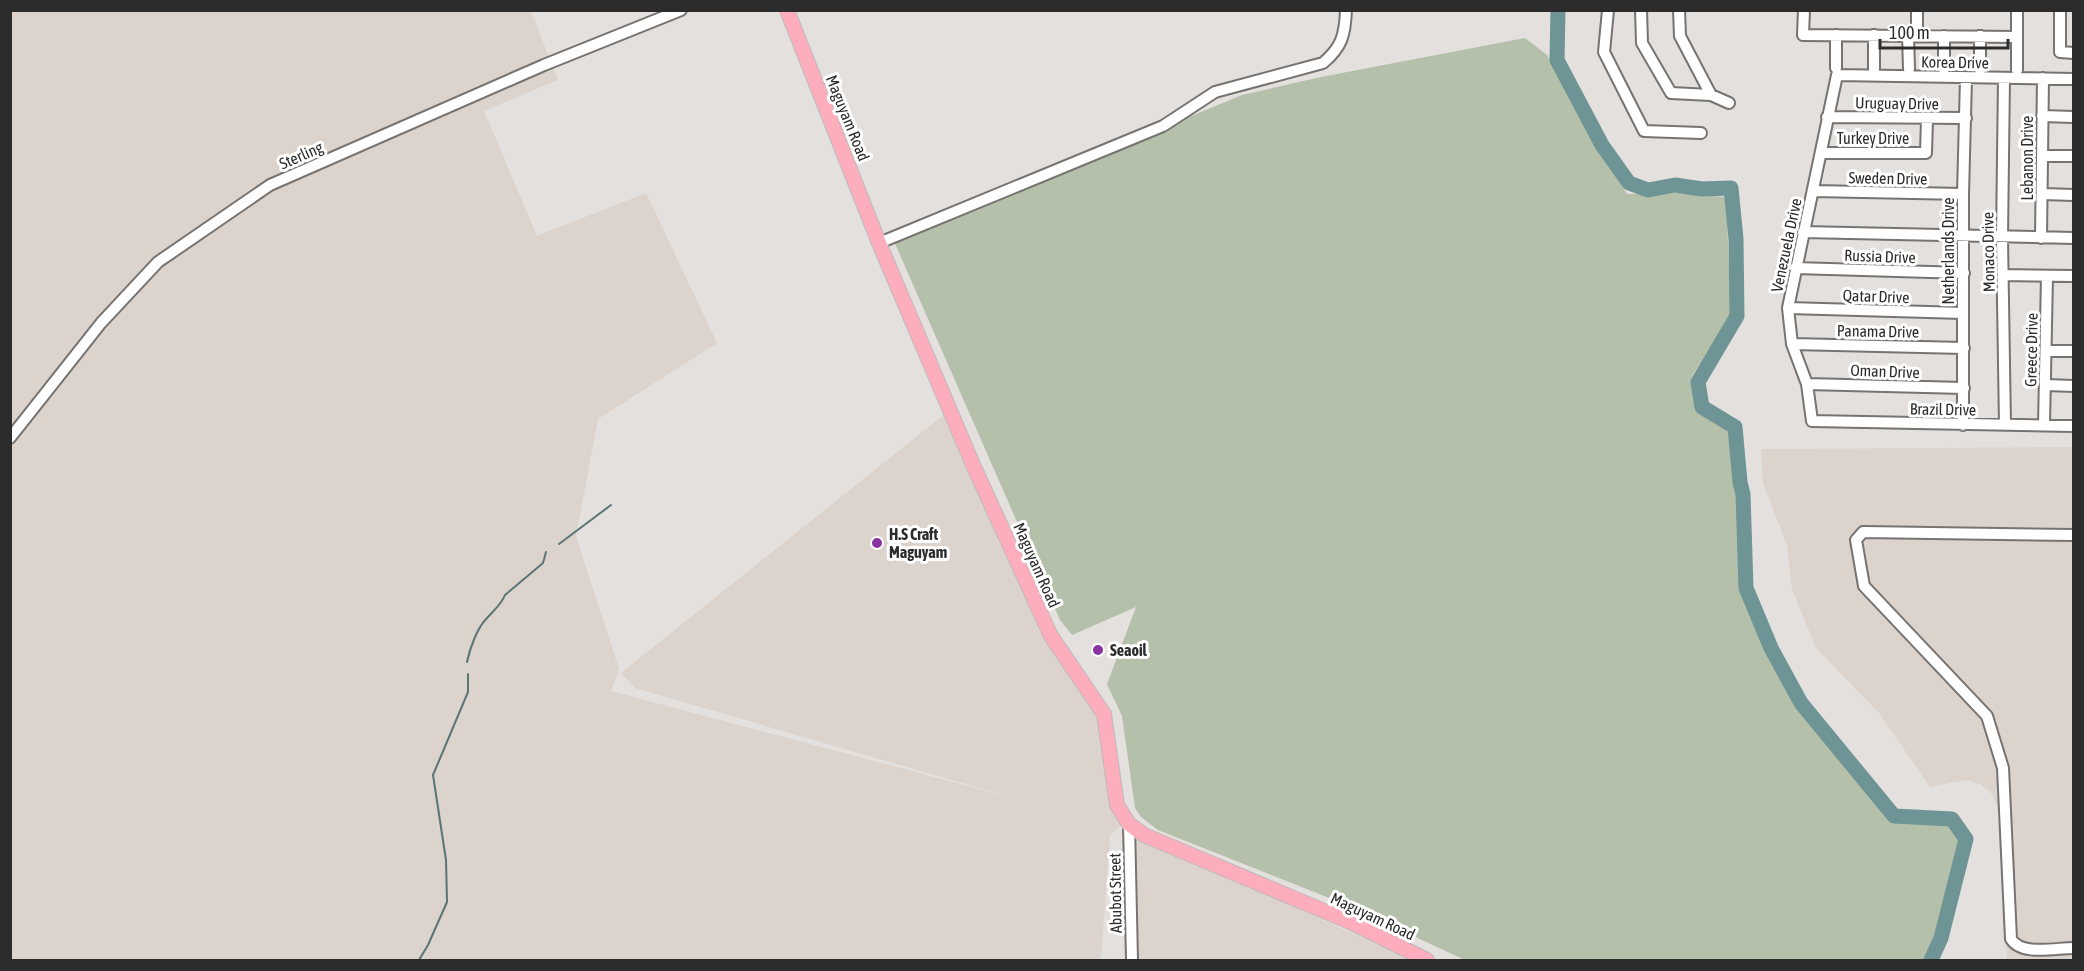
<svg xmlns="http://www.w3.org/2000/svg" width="2084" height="971" font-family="'Asap Condensed',sans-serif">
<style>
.built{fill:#dcd3cc}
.green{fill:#b5c0aa}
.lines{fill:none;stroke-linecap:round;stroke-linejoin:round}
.stream{stroke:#5a7576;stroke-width:2}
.river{stroke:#6e9495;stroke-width:15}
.minor-casing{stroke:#767371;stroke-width:14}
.major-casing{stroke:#bcbbbb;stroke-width:16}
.minor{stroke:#fff;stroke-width:10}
.major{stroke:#feadbd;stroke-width:14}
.poi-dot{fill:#8933a0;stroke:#fff;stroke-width:2}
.labels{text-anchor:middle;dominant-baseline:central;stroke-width:6;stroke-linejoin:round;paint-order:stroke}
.street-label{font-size:16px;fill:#2d2c2c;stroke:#fff}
.poi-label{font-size:16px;font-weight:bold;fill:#2d2c2c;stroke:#fff;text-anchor:start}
</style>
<rect width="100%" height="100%" fill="#e3e0de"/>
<path class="built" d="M10,11H531L558,80L484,111L537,236L646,193L717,343L598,419L576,536L619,669L611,691L1017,799L635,688L621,673L946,413L1049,635L1103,714L1112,808L1121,826L1110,835L1101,960H11Z
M2073,447V960H2007L2001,814L1992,794L1980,784L1966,780L1930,787L1879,713L1816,648L1792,589L1787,545L1763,483L1761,449Z
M1129,836L1297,908L1410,960H1137Z"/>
<path class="green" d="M1525,38L1547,55L1627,194L1675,193L1726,197L1731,314L1691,378L1699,410L1732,430L1743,556V591L1772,657L1797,704L1893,820L1949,823L1962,839L1937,938L1927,960H1465L1342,903L1158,830L1141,817L1135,808L1122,716L1107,684L1136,607L1072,635L1060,620L893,239L1242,95L1321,77Z"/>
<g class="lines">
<path class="stream" d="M559,544L611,505
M467,662C470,648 477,628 487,618C494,610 501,605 505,595L543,563L546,552
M419,960L428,945L447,902L446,860L433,775L468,692V674"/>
<path class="river" d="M1558,10L1557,60L1602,145L1629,183L1648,190L1675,185L1702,189L1731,188L1736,239L1737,316L1698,382L1702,407L1735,427L1740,482L1743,494L1746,588L1771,648L1801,703L1894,816L1952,819L1966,839L1941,938L1931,960"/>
<g class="minor-casing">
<path id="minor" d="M1608,10L1604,52L1644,131L1701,133
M1641,10L1642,43L1671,93L1711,95L1729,103
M1679,10L1680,36L1711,95
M1804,10L1803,35L2017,37
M1917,10V36
M2017,10V70
M2060,10V52L2074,53
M1836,35V68
M1908,35L1909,69
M1944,36V69
M1980,36V70
M1874,69V35
M2004,78L2002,238L2005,425
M2074,79L1837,75L1788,308L1792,344L1807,384L1812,421L2074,426
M2042,116L2074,117
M1827,117L1966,118
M1821,153H1926L1927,119
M2042,156H2074
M1813,191L1963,194
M2043,194L2074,195
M1803,232L2074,238
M2041,238L2043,78
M879,243L1163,126L1215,92L1323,63C1342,47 1345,35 1346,10
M1795,268L1964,273
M2003,275L2074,276
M1788,308L1963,313
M1792,344L1964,348
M2046,351H2074
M1807,384L1964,388
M2046,385L2074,386
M1963,425V194L1966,78
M2044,425L2047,276
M10,438L101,323L158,262L270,185L544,65L681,10
M2074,535L1863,532L1856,540L1864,586L1987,716L2003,768L2011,939C2021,956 2055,948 2074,948
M1129,824L1132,960"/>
</g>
<g class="major-casing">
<path id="major" d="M787,10L879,243L974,467L1051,636L1104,714L1117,805L1129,824L1144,835L1350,922L1427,960"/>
</g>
<use href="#minor" class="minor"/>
<use href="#major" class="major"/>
</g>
<g class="poi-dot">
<circle cx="877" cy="543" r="6"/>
<circle cx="1098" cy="650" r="6"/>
</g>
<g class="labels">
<g class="street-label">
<text transform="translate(1955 62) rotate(1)">Korea Drive</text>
<text transform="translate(1897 103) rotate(1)">Uruguay Drive</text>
<text transform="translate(848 118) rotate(68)">Maguyam Road</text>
<text x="1873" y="138">Turkey Drive</text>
<text transform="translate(301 155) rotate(-24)">Sterling</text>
<text transform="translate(2027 158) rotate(-90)">Lebanon Drive</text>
<text transform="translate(1888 178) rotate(1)">Sweden Drive</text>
<text transform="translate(1786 245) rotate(-78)">Venezuela Drive</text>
<text transform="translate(1948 251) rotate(-90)">Netherlands Drive</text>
<text transform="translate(1988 252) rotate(-91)">Monaco Drive</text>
<text transform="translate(1880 256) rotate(2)">Russia Drive</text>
<text transform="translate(1876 296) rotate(2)">Qatar Drive</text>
<text transform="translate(1878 331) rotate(1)">Panama Drive</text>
<text transform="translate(2031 350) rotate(-89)">Greece Drive</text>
<text transform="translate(1885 371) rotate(2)">Oman Drive</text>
<text transform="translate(1943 409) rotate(1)">Brazil Drive</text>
<text transform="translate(1037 565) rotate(66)">Maguyam Road</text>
<text transform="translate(1115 893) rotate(-91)">Abubot Street</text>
<text transform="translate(1373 916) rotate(25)">Maguyam Road</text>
</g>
<g class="poi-label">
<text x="889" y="534">H.S Craft<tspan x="889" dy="18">Maguyam</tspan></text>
<text x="1110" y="650">Seaoil</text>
</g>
</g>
<rect width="2084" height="971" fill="none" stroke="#2d2c2c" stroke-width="24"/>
<path d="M1880 39v9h128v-9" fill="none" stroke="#2d2c2c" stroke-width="3"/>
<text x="1889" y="39" font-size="18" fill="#2d2c2c" stroke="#ffffff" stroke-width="4.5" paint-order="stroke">100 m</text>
</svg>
